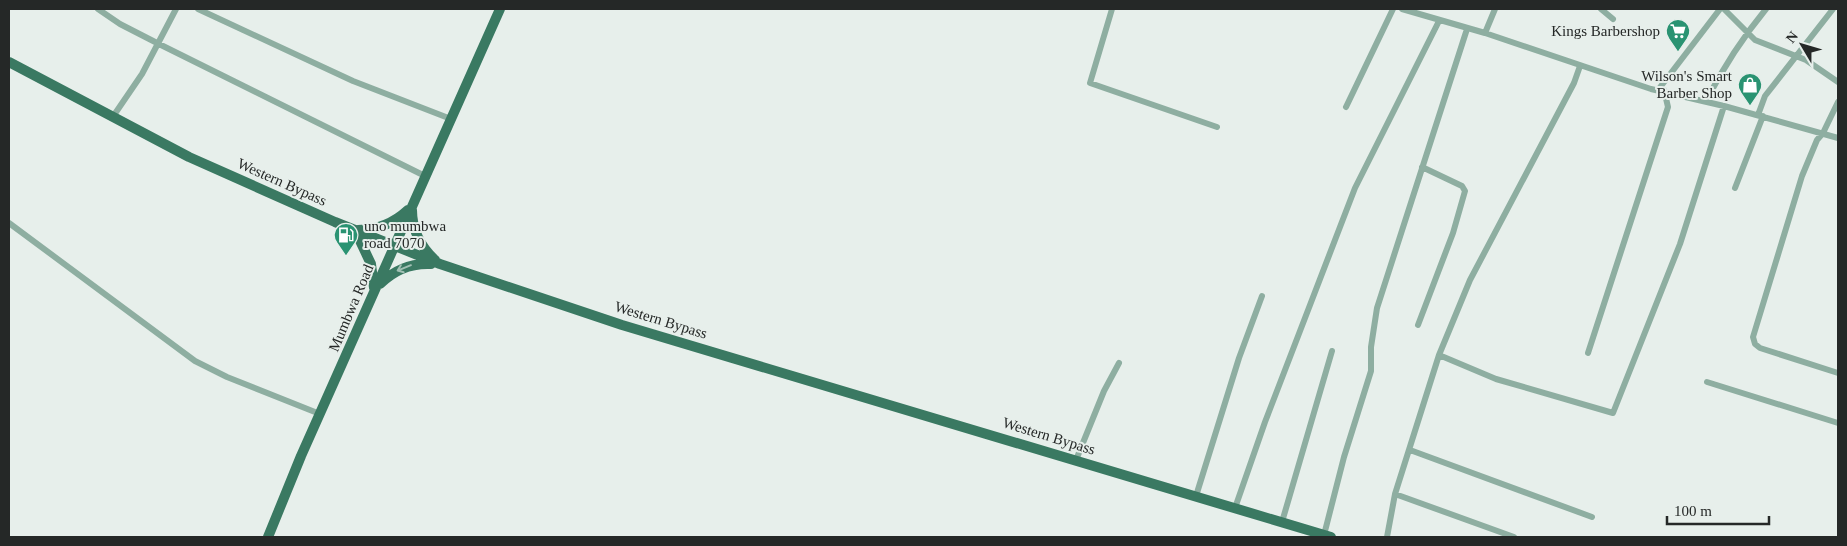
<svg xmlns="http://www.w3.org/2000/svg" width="1847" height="546" font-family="'Times New Roman',serif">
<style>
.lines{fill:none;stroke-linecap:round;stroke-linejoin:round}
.street{stroke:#8eaea1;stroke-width:6}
.primary{stroke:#3a7962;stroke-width:10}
.oneway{stroke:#a2c0b4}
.labels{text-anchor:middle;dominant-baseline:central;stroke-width:4;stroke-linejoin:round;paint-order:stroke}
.poi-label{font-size:15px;fill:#252827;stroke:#e7efeb;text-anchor:end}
.street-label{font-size:15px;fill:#252827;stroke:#e7efeb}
</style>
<rect width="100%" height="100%" fill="#e7efeb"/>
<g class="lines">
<path class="street" d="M98,9L120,24L159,44L425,176
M198,9L353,81L451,119
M1112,9L1090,83L1217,127
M1402,9L1485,33L1651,89L1724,106L1838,138
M1601,9L1613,19
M1724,9L1755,40L1806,60L1838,82
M1485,33L1495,9
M1580,66L1574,83L1470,280L1439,355L1496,379L1613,413L1680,244L1724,106
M1658,90L1720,9
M1706,101C1723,68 1743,37 1766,9
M1838,102L1823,133L1817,140L1802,176L1753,337L1755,344L1760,348L1838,373
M1346,107L1393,9
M1758,115L1765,96L1833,9
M112,118L142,74L176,9
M1735,188L1763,116
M9,223L195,361L227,377L320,414
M1418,325L1453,233L1465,191L1462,186L1422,167
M1588,353L1668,107L1664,90
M1707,382L1838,423
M1410,450L1592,517
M1076,460L1104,391L1119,363
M1395,494L1514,537
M1196,496L1239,358L1262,296
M1235,508L1265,422L1355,188L1439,21
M1282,522L1332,351
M1324,535L1344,457L1371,371V347L1377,308L1467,29
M1387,537L1395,494L1439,355"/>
<path class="primary" d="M9,62L189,157L335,222L440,264L622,325L1331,537
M412,210C412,230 420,246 435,260
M355,230L371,264L374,288
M358,230C378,230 394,223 408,210
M380,284C394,270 411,263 431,264
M268,537L301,456L500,9"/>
</g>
<defs><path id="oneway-shaft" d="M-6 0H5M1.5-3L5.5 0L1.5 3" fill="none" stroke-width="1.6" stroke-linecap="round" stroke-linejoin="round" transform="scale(1.25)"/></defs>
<use class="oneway" href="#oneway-shaft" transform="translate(404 268) rotate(158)"/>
<defs>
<g id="supermarket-pin" transform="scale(1.25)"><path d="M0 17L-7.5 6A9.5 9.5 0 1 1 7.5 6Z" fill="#2a9372" stroke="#e7efeb"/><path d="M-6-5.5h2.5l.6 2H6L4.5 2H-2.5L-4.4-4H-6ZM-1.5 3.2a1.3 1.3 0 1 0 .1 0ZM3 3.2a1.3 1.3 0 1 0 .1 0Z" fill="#fff"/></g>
<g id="shop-pin" transform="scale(1.25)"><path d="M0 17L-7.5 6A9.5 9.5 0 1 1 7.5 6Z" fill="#2a9372" stroke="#e7efeb"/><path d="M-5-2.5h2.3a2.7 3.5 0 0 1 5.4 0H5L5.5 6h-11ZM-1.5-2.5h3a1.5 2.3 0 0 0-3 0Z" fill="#fff"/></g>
<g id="fuel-pin" transform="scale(1.25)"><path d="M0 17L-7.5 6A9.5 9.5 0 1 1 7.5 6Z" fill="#2a9372" stroke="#e7efeb"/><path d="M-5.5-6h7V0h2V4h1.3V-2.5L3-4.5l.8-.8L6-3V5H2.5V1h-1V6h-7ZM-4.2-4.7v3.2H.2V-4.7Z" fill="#fff"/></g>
</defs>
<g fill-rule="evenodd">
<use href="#supermarket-pin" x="1678" y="31"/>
<use href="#shop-pin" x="1750" y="85"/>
<use href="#fuel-pin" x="346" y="235"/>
</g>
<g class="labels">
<g class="poi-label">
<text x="1660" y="31">Kings Barbershop</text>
<text x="1732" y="76">Wilson's Smart<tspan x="1732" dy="17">Barber Shop</tspan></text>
<text x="364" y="226" text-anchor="start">uno mumbwa<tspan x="364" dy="17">road 7070</tspan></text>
</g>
<g class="street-label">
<text transform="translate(282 182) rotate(24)">Western Bypass</text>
<text transform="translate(351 308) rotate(-67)">Mumbwa Road</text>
<text transform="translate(661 320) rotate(17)">Western Bypass</text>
<text transform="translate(1049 436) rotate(17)">Western Bypass</text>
</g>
</g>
<rect width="1847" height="546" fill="none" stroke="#252827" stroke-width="20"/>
<g transform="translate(1802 45) rotate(308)" stroke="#e7efeb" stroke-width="4" paint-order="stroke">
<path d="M0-4L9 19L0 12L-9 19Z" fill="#252827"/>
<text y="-8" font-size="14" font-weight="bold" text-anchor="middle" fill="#252827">N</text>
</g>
<path d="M1667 516v8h102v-8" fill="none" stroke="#252827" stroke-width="2.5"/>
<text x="1674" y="516" font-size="15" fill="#252827" stroke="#e7efeb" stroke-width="4" paint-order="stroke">100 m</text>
</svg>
